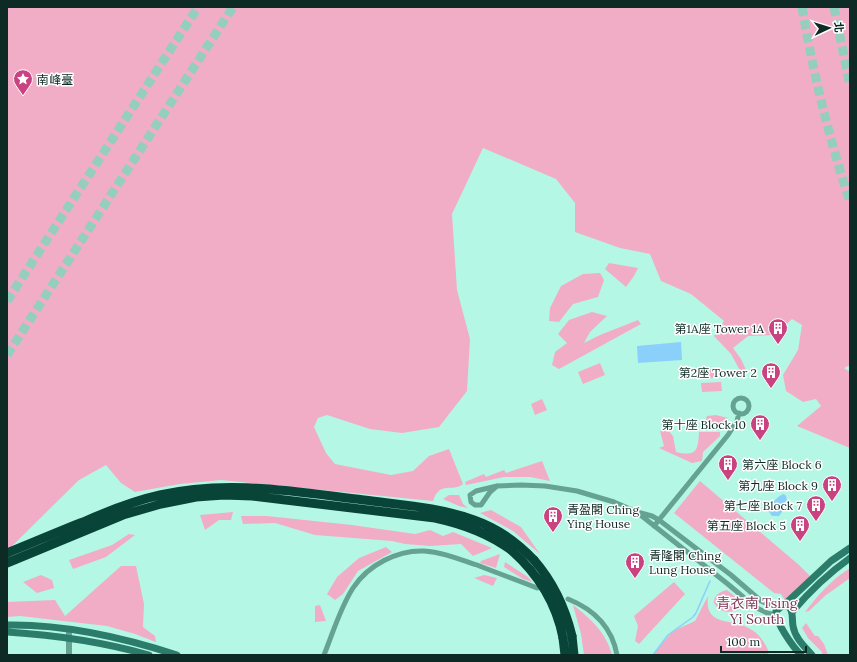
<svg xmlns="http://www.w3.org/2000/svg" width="857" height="662" font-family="Lora,'Noto Sans TC',serif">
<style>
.green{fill:#f2adc6}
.water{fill:#8bd0fa}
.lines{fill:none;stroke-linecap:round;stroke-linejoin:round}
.stream{stroke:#8bd0fa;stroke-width:1.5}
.motorway-tunnel{stroke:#93cebe;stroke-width:9;stroke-dasharray:9 4.5;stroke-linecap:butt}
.minor{stroke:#65a292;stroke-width:5}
.tertiary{stroke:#65a292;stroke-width:6}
.secondary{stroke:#2c7c6b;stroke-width:7}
.motorway{stroke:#094439;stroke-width:9}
.motorway-bridge{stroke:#094439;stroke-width:9}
.labels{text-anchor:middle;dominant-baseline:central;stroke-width:3;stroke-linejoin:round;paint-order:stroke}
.poi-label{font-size:12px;fill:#0e2a24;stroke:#fff;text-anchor:end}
.quarter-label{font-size:14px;fill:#7c3855;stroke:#fff}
</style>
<rect width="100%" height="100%" fill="#b4f7e5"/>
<path class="green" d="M7,7H850V365L844,368L850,372V448L797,426L821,406L816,399L803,402L786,391L783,375L798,350L802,325L792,319L775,335L748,336L733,348L741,359L747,372L743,376L731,354L714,336L724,321L691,294L661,281L650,254L620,248L575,232V203L556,179L483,148L452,214L457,290L470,339L467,391L439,427L402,433L370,429L327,415L318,418L314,427L326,453L335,464L391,475L413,471L429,456L449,449L463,484C452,493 440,480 433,501L221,480L180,484L135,492L121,483L106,465L79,480L7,551Z
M609,263L638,268L634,276L626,287L605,269Z
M600,273L604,280L598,297L573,304L559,322L549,321L550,308L561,286L583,274Z
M592,312L607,316L590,332L584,343L600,335L638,320L641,324L559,369L552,365L555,352L567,343L558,334L569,320Z
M600,363L605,375L583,384L578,372Z
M720,368L721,377L701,379L700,370Z
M721,382L722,391L702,392L701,383Z
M542,399L547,410L535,415L531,404Z
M716,415L728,418L727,423H705L707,416Z
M667,429L673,436L676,452C697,457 698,450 699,432H720V436L703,452L702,461L692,463L659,448L664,446L660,431Z
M542,461L550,481L530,477H504L466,485L465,482L484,474L486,477L504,470L506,473Z
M700,481L799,565L810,576L789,598L785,600L781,594L774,593L674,513Z
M449,495H459L463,504L468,508L459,506L443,499Z
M491,510L521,527L540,554L513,531L480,513Z
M233,512L231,520H219L205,530L200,515Z
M241,516H267L352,525L415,534L430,530L443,536L453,532L492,548L473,556L461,544L430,546L405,544L392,541L315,535L275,523L243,524Z
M129,534L135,535L106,557L73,569L69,560L112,545Z
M386,547L392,552L358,571L343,594L335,600L327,594L337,577L359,558Z
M500,554L496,568L480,563L481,561Z
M505,562L528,577L532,582L523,579L504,567Z
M121,566H136L144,604L143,627L155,636L156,642L135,634L107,626L20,616L7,617V602L55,600L65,616Z
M850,568V578L826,595L809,611L805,612C818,595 831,580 850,568Z
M41,575L52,580L54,588L37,593L23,582Z
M484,575L497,578L493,586L474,578Z
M674,582L685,594L639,644L635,641L638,626L634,616Z
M727,590L744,604C735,614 721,615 714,603C714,595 719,592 727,590Z
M708,596C704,628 732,617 752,630C760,635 765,643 769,652L767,655H652L673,631L695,621Z
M320,605L326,621L315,622V606Z
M573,605C591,619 606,632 612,655H584L581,634Z
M806,623L815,636H818L824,644L828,655H822V652L808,638L802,628Z"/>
<path class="water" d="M681,342L682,360L638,363L637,346Z
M784,494L786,496L788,505L783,506L782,512L779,516H772L768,510C770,505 778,495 784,494Z"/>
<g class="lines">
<path class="stream" d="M653,655L668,635L693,617L696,613L710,581"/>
<path class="motorway-tunnel" d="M802,7C813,73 829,138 850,202
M834,7L850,86
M7,301L198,7
M7,355L233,7"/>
<path class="minor" d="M733 406a8 8 0 1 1 16 0a8 8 0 1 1-16 0Z
M497,486L490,492L481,505H475L471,502L470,495L476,491L497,486L521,485L545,486L577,491L614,502L637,512L652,516L659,520L731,575L761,601L772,606L780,607
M638,513L729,585L755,607L767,613L776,615
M654,526L728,435L737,421L739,413
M568,599C593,609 612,627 617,655
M324,655C333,633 340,608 353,588C368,565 397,550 424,551C442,552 459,559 477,565C497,573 517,580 537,588"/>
<path class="tertiary" d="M69,629V655"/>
<path class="secondary" d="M784,605L831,561L850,548
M792,612C809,592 829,573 850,558
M7,625C65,624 122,637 177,655
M7,632C55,635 103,642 149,655
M801,655C793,647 775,622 776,611L782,606H788L791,610C793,615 792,620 793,626C795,638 804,646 812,655"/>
<path class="motorway" d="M7,553C32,543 57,532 83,522C108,511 133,501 160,495C228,479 296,492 364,500C401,505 439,507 474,520C497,528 517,542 534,560
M7,563L123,515L161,504L196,497L224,495L252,496L435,518C463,524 488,533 511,550
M572,636L574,655
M563,638L565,655"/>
<path class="motorway-bridge" d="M511,550C538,574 556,602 563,638
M534,560C554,583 565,607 572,636"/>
</g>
<defs>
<g id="sight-pin" transform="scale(1)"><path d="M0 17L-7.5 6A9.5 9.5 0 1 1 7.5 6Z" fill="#ca4381" stroke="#fff"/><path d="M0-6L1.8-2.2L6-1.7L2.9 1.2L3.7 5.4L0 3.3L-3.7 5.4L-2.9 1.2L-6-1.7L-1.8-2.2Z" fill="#fff"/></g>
<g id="building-pin" transform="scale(1)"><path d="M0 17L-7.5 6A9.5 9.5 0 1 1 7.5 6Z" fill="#ca4381" stroke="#fff"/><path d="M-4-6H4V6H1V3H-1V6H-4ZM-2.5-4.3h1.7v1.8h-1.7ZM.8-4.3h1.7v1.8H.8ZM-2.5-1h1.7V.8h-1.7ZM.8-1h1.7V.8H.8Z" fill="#fff"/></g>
</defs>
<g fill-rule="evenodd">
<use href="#sight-pin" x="23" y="79"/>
<use href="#building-pin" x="778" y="328"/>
<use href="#building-pin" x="771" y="372"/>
<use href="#building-pin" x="760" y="424"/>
<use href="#building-pin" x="728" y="464"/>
<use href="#building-pin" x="832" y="485"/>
<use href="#building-pin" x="816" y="505"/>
<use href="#building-pin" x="553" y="516"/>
<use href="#building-pin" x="800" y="525"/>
<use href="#building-pin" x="635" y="562"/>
</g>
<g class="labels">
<g class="poi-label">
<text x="37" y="79" text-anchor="start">南峰臺</text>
<text x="764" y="328">第1A座 Tower 1A</text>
<text x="757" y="372">第2座 Tower 2</text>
<text x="746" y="424">第十座 Block 10</text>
<text x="742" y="464" text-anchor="start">第六座 Block 6</text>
<text x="818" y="485">第九座 Block 9</text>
<text x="802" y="505">第七座 Block 7</text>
<text x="567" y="509" text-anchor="start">青盈閣 Ching<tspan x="567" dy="14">Ying House</tspan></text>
<text x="786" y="525">第五座 Block 5</text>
<text x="649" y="555" text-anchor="start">青隆閣 Ching<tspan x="649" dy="14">Lung House</tspan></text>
</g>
<g class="quarter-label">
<text x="757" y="603">青衣南 Tsing<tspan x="757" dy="16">Yi South</tspan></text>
</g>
</g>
<rect width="857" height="662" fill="none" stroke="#0e2a24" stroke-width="16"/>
<g transform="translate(829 28) rotate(86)" stroke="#ffffff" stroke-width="3" paint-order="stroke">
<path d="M0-3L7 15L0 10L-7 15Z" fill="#0e2a24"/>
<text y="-6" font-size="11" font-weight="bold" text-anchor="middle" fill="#0e2a24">北</text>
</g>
<path d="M721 646v6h85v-6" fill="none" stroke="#0e2a24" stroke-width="2"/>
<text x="727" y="646" font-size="12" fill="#0e2a24" stroke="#ffffff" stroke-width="3" paint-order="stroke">100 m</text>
</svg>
